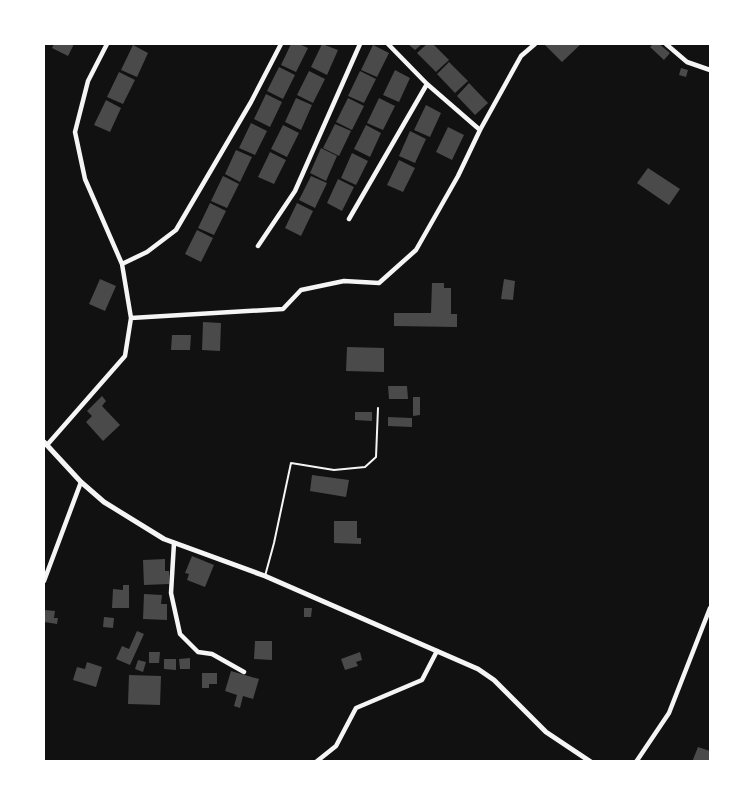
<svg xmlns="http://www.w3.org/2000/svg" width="754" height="805" font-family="'Public Sans',sans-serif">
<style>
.building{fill:#4a4a4a}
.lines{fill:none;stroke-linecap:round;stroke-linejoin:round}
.service{stroke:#f5f5f5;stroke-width:2}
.minor{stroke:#f5f5f5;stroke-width:4.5}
.tertiary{stroke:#f5f5f5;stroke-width:5}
</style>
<rect width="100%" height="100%" fill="#111"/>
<path class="building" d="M54,44H74L68,56L52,48Z
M291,44H299L308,48L296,72L281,65Z
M322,44L338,50L327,75L311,67Z
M408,44H422L415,50Z
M427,44H433L449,60L436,72L417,53Z
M544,44H581L562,62Z
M653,44H659L670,53L664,60L650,47Z
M133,45L148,53L137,77L121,70Z
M373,45L389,53L377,77L361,70Z
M449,62L468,81L455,93L437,74Z
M279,67L295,75L283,99L267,91Z
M681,68L688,70L686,77L679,75Z
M395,70L410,78L399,102L383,95Z
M309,71L325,79L313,103L297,95Z
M360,71L376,79L364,103L348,96Z
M119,72L135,80L123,104L107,97Z
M469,83L488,103L475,115L457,96Z
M266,94L282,102L270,127L254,119Z
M296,98L312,105L301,130L285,122Z
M348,98L364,106L352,130L336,122Z
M379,98L395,106L383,130L367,123Z
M106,100L121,108L110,132L94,125Z
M426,105L441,113L430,137L414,130Z
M251,123L267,131L255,155L239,148Z
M335,124L351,131L339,156L323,148Z
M283,125L299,133L287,157L271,149Z
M366,125L381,133L370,157L354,149Z
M448,127L464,135L452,160L436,152Z
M410,131L426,139L415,163L399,156Z
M321,148L337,156L326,181L310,173Z
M236,150L252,157L240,182L225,174Z
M270,152L286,160L274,184L258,177Z
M352,153L368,161L356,185L341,178Z
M399,160L415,168L403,192L387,185Z
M648,168L680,189L669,205L637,183Z
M223,176L239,184L227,208L211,201Z
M311,176L327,183L315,208L299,200Z
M338,179L354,187L342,211L327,203Z
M210,203L226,211L214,235L198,228Z
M297,203L313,211L301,236L285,228Z
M197,230L213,238L201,262L185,254Z
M100,279L116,286L105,311L89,304Z
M504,279L515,281L513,300L501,299Z
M432,283H444V288H451V314H457V327L394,326V313H431Z
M203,322L221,323L220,351L202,350Z
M172,335H191L190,350H171Z
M347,347L384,348V372L346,371Z
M388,386H407L408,399H389Z
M102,396L106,401L102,406L120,425L103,441L86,422L92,416L87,411Z
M413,397H420V415L413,416Z
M355,412H372V421L355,420Z
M388,417L412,418V427L388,426Z
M312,475L349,480L346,497L310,491Z
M334,521H357V538H361V544L334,543Z
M192,556L214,565L205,587L187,580L189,574L185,573Z
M165,559V571H169V584L144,585L143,560Z
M123,585H129V608H112L113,589L123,590Z
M144,594L162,595L161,604H167V620L143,619Z
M304,608H312L311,617H304Z
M45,610L55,611L54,618H58L57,624L44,622Z
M104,617L114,618L113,628L103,627Z
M137,631L144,634L130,665L116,659L122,646L129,649Z
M255,641H272V660L254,659Z
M149,652H160L159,663H149Z
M360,652L362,660L356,662L358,666L345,670L341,659Z
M190,658V669H180L179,659Z
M164,659H176V670L164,669Z
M138,660L146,662L143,672L135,669Z
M87,662L102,667L96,687L73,680L77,667L85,669Z
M231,671L259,679L253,699L243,696L240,708L234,706L237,695L225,691Z
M202,673H217V684H209V688H202Z
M129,675L161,676L160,705L128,704Z
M698,747L710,751V762H692Z"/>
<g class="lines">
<path class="service" d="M265,576L274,543L291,463L334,470L365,467L376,457L378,408"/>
<path class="minor" d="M388,44L427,84L480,130
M666,44L687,62L710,70
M349,219L427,84
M258,246L295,191L360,44
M122,264L147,252L176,230L251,102L281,44
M131,318L283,309L301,290L344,281L379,283L416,250L458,176L480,130L521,56L535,44
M47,445L125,356L131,318L122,264L85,179L75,132L88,81L107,44
M174,543L171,593L180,634L198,652L212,654L244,672
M44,581L81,482
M316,762L336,746L356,708L422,680L437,651
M636,762L669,713L710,608"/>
<path class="tertiary" d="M44,442L81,482L104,502L164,539L265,576L478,669L494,680L546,732L591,762"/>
</g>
<rect width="754" height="805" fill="none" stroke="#ffffff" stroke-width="90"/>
</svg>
